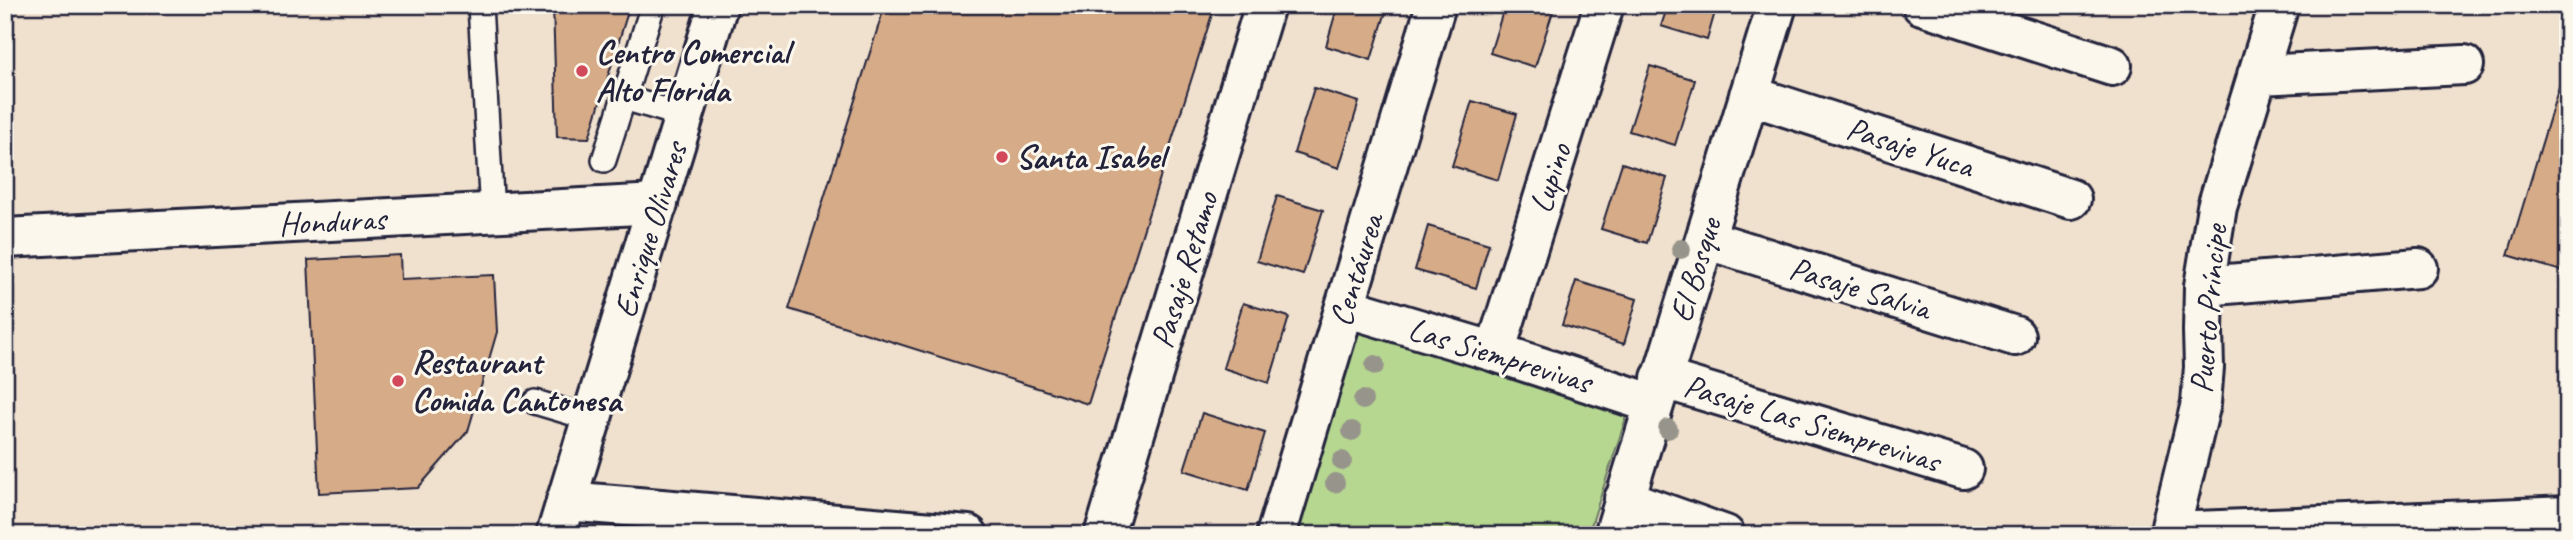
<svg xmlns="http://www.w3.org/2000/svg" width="2573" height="540" font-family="Caveat,sans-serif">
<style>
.green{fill:#b6d790;stroke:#6c7c66;stroke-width:2}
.building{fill:#d6ab88;stroke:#22223b;stroke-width:2}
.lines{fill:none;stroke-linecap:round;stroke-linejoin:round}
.service-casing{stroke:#22223b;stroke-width:28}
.minor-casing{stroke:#22223b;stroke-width:44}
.secondary-casing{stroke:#22223b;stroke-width:44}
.service{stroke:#fbf7ec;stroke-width:23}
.minor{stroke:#fbf7ec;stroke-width:38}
.secondary{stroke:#fbf7ec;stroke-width:38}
.tree{fill:#97958b}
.poi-dot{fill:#d1495b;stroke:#fbf7ec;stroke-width:2.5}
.labels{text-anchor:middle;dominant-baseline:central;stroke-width:6;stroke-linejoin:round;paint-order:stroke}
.poi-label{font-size:33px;font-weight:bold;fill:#22223b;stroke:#fbf7ec;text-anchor:start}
.street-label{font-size:33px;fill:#22223b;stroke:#fbf7ec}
</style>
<rect width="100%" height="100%" fill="#f0e0ce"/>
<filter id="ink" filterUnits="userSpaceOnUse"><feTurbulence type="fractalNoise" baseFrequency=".0143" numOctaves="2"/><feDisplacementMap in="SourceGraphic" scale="14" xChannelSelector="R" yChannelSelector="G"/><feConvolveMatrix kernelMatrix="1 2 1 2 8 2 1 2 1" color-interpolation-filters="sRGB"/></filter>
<g filter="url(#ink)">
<path class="green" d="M1360,327L1625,414V421L1588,535H1296L1293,531L1346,338Z"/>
<path class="building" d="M553,5H630L589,138L557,137Z
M885,5H1215L1088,404L789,309Z
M1338,5H1388L1371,60L1326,46Z
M1505,5H1555L1535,67L1490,53Z
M1668,5H1717L1707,40L1661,26Z
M2568,57V273L2508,255Z
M1650,66L1695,80L1675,145L1629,131Z
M1314,88L1359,102L1339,168L1294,153Z
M1472,101L1517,114L1498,180L1452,166Z
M1622,163L1667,178L1647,243L1601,229Z
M1277,196L1323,210L1303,275L1257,261Z
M1428,226L1489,244L1476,288L1415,270Z
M400,255L401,279L494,275L497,332L468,431L418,488L319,493L308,260Z
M1576,281L1637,299L1624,344L1562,325Z
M1243,303L1289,317L1269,383L1223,368Z
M1202,413L1265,433L1248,490L1184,470Z"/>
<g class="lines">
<g class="service-casing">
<path id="service" d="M480,5L492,213
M624,98L685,116
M604,160L653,5
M535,402L592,419"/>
</g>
<g class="minor-casing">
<path id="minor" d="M1922,5L2112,66
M2257,75L2464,65
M1749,95L2071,199
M5,238L658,204
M1705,239L2015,336
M2204,286L2418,268
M1345,307L1495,352L1654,404
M1495,352L1604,5
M1661,378L1963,469
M1624,499L1725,535
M566,501L968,535
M2170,532L2568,516
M1104,535L1265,5
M1276,535L1436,5
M1614,535L1777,5
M2169,535L2201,403L2204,367L2203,331L2204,286L2217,207L2279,5"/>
</g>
<g class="secondary-casing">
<path id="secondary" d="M556,535L718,5"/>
</g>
<use href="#service" class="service"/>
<use href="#minor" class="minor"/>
<use href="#secondary" class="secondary"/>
</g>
<g class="tree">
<circle cx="1681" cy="249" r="10"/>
<circle cx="1375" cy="365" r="10"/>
<circle cx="1363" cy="400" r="10"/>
<circle cx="1668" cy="429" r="10"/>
<circle cx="1352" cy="431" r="10"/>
<circle cx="1342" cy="461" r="10"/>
<circle cx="1335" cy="483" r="10"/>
</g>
</g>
<g class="poi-dot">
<circle cx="582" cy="71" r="7"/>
<circle cx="1002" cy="157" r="7"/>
<circle cx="398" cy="381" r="7"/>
</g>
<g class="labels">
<g class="poi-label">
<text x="596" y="52">Centro Comercial<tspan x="596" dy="38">Alto Florida</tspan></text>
<text x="1016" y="157">Santa Isabel</text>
<text x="412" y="362">Restaurant<tspan x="412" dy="38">Comida Cantonesa</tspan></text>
</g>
<g class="street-label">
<text transform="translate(1910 147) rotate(18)">Pasaje Yuca</text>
<text transform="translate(1550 178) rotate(-72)">Lupino</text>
<text transform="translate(332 221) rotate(-3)">Honduras</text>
<text transform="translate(650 230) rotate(-73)">Enrique Olivares</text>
<text transform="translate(1184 270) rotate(-73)">Pasaje Retamo</text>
<text transform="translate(1356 270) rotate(-73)">Centáurea</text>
<text transform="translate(1695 270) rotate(-73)">El Bosque</text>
<text transform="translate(1860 288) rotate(17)">Pasaje Salvia</text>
<text transform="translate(2208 309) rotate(-85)">Puerto Príncipe</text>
<text transform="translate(1500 355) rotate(17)">Las Siemprevivas</text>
<text transform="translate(1812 423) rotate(17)">Pasaje Las Siemprevivas</text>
</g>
</g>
<rect width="2573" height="540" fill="none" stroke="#fbf7ec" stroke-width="28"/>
<rect x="14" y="14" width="2545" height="512" fill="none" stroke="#22223b" stroke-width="2.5" filter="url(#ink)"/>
</svg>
